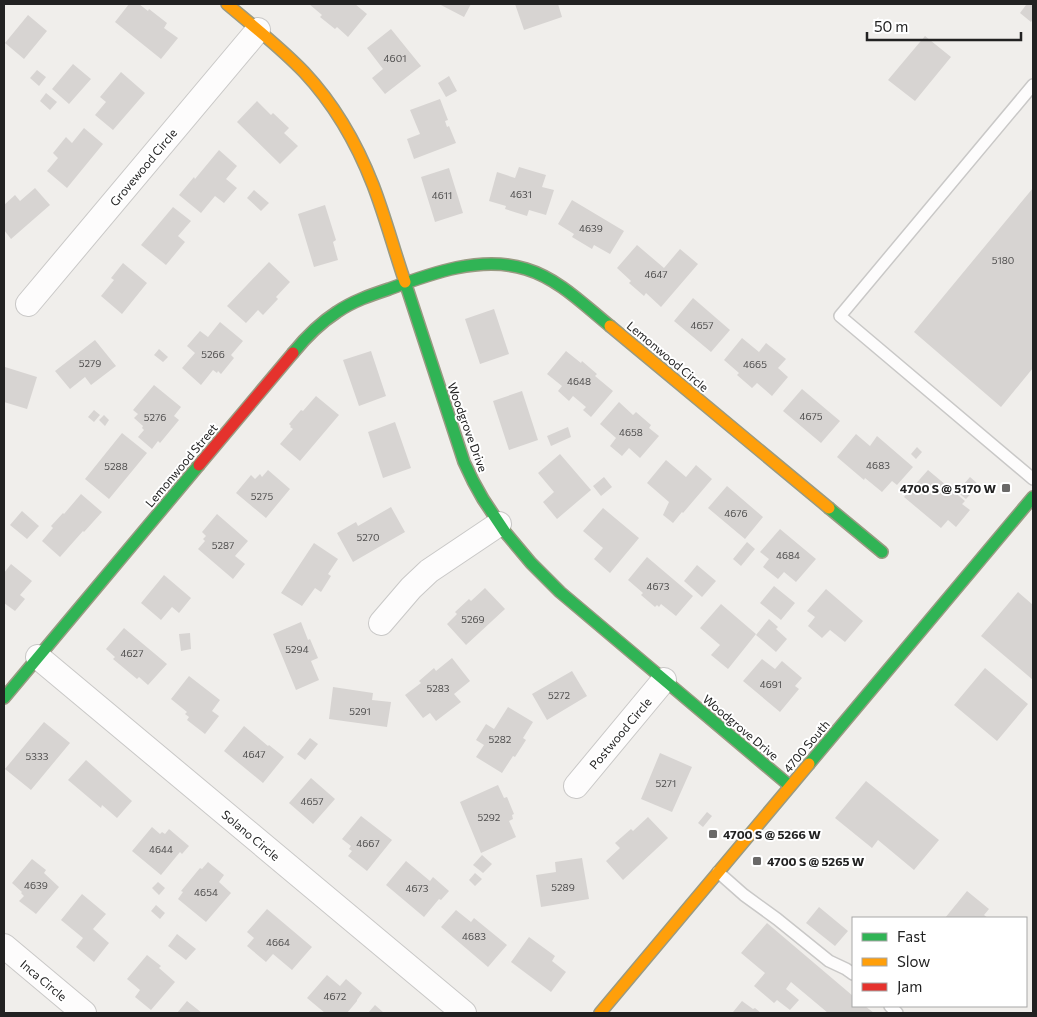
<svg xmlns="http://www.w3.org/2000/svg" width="1037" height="1017" font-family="Commissioner,sans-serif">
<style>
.building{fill:#d7d4d2}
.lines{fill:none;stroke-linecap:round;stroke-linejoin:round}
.lane-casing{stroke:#c9c8c7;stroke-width:14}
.street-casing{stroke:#c9c8c7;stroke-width:26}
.fast-casing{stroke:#999a82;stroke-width:14}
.slow-casing{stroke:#999a82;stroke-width:14}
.jam-casing{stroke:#999a82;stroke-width:14}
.lane{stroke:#fdfcfc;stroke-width:11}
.street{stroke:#fdfcfc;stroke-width:24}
.fast{stroke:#30b455;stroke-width:11}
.slow{stroke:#ff9f0a;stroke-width:11}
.jam{stroke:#e5322d;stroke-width:11}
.poi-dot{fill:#6a6968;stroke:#fff;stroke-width:2}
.labels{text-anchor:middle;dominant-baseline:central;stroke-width:4;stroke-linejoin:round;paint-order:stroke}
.number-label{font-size:10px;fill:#4f4e4e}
.street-label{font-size:12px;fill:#222;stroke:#fff}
.poi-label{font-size:12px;font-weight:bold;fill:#222;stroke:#fff;text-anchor:start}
</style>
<rect width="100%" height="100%" fill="#f0eeeb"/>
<path class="building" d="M129,4H139L148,11L149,9L167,23L164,28L178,38L161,59L115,22Z
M309,4H355L367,14L348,37L337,27L335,29L320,17L322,15Z
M439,4H471L464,17Z
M515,4H558L562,17L524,30Z
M1025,4H1033V19L1031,22L1020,13L1026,5Z
M28,15L47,31L24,59L5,43Z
M391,29L421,66L385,94L372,78L383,69L367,48Z
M925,36L951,57L915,101L888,80Z
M73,64L91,79L69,104L52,89Z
M37,70L46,77L39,86L30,78Z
M121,72L145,93L113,130L95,115L106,102L100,97Z
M449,76L457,91L446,97L438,83Z
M46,93L57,102L50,110L40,101Z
M440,99L448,120L445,121L447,127L449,126L456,143L414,159L407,139L420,134L410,110Z
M257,101L271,115L273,113L289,128L284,133L298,146L280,164L237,122Z
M84,128L103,144L67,188L47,171L58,158L53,153L66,137L72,143Z
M219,150L237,166L226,179L237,188L224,203L215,196L201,213L179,195L194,177L195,179Z
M519,167L546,175L542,187L554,190L546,215L529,210L527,216L505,209L506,206L489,201L497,172L515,178Z
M449,168L463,213L435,222L421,177Z
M35,188L50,205L11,239L4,230V205L15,195L20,201Z
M1033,188V368L1001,407L914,332Z
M254,190L269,203L261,211L247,198Z
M572,200L624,231L610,254L594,245L592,249L572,237L574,234L558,224Z
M325,205L336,240L333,242L338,260L314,267L298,214Z
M173,207L191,221L178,236L185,242L166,265L141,245Z
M637,245L664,268L680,249L698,264L661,307L646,293L644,296L629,283L631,281L617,268Z
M269,262L290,282L276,297L278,299L263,315L258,310L246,323L227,306Z
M123,263L147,283L122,314L101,296L114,280L111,278Z
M693,298L730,330L711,352L674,321Z
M494,309L509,354L480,364L465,319Z
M220,322L243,341L231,355L234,358L221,374L218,371L217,373L213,370L201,385L182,368L195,353L187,346L200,331L208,337Z
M742,338L759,352L766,343L786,359L778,368L788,377L772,396L757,383L752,388L737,375L739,373L724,360Z
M95,340L116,366L91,385L85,377L70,389L55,371Z
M159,349L168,357L163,362L154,355Z
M371,351L386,396L359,406L343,360Z
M566,351L581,363L582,361L597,374L595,376L613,391L591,417L583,410L586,407L573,396L569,401L558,391L562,386L547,374Z
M5,367L37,377L27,409L4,402V368Z
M154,385L181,407L174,416L179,420L160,443L158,441L152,449L138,437L144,430L142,428L143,426L134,418L138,414L133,410Z
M802,389L840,421L821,443L783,411Z
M522,391L538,440L509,450L493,401Z
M316,396L339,415L300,461L280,444L293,429L290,427L291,426L289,424L301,410L303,411Z
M619,402L633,415L636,412L651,425L649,428L659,436L640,458L629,448L622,456L610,446L616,438L600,424Z
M94,410L100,415L94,422L88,417Z
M104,415L109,420L105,426L99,420Z
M395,422L411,468L383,478L368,432Z
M568,427L571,437L551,446L547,436Z
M122,433L147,453L109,499L85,479Z
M856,434L870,446L877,436L913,467L897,485L892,481L882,492L865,478L864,480L837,457Z
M917,447L922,452L916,459L911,454Z
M560,454L591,490L557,519L543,502L554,492L538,473Z
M666,460L686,477L696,465L712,479L683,513L682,512L673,523L663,515L669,502L647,483Z
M268,470L290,489L266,518L236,493L251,475L255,479L260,474L262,477Z
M928,470L965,501L962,504L970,510L956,527L948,520L941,528L904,497Z
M604,477L612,487L601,496L593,486Z
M970,477L979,485L966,499L957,492Z
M727,486L763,517L745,539L708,508Z
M81,494L102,512L84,532L83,531L60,557L42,541L53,528L51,526L63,513L64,514Z
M391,507L405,532L353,562L337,533L356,522L358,526Z
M603,508L639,538L610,573L594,559L603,548L583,531Z
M22,511L39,526L27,539L10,525Z
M217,514L248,541L235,556L245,564L233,579L198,549L205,541L203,539L206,536L202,532Z
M780,529L816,559L796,582L784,572L778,579L763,567L769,559L760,552Z
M747,542L755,549L741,566L733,559Z
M314,543L338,559L328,574L331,576L321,592L315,588L302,606L281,593Z
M647,557L693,596L676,616L661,604L659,607L657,605L655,607L641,595L643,593L628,580Z
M11,564L32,581L20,595L25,599L15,611L4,603V573Z
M697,565L716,581L702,597L684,581Z
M164,575L191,598L179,613L172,607L161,620L141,603Z
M774,586L795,603L781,620L760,603Z
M485,588L505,609L466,645L447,624L457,614L455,612L469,599L471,601Z
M826,589L863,621L845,642L830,630L822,638L808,626L815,617L807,611Z
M1018,592L1033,605V680L981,636Z
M721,604L756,634L728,669L711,655L720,645L700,628Z
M769,619L778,627L776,629L787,639L776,652L756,635Z
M301,622L308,640L310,639L318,658L311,661L319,680L296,690L273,634Z
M124,628L167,664L148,685L139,677L137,679L113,659L115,657L106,649Z
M190,633L191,649L181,651L179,634Z
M452,658L470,681L454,694L461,702L436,721L430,713L423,718L405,695L421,683L419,681L434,668L436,671Z
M762,659L775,669L782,661L802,678L795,686L799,689L780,712L743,681Z
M985,668L1028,704L997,741L954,705Z
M572,671L587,696L547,720L532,694Z
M189,676L220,700L212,711L219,716L205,734L187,720L189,717L185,714L187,712L171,699Z
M333,687L373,693L372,700L391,702L387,727L329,719Z
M508,707L533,722L523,738L526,740L515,757L513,756L502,773L476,757L484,745L476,740L486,724L494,729Z
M44,722L70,743L31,790L5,769Z
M244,726L268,746L269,745L284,757L263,783L224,751Z
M310,738L318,744L305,760L297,754Z
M660,753L692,767L672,812L641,799Z
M86,760L132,801L117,818L102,805L101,808L68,780Z
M311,778L335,799L313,824L289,803Z
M866,781L939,840L914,870L878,840L872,848L835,818Z
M498,785L504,798L507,797L514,814L512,815L513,819L509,821L516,837L481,853L460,802Z
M707,812L712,816L703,827L698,823Z
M361,816L392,840L367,871L348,856L352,851L349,849L351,846L342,839Z
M648,817L668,838L623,880L606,861L620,848L615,843L631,829L633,831Z
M152,827L160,834L162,832L165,834L169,829L189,846L182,854L180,852L161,875L132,851Z
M482,855L492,864L483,873L473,865Z
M582,858L589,899L541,907L536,875L556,872L555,862Z
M32,859L46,870L44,873L59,887L36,914L19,901L24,896L21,893L22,892L12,883Z
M406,861L430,881L433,877L449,891L441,900L439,899L424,917L386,885Z
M208,862L224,875L219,882L231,893L206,922L178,899L183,892L181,891L200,868L202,869Z
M475,873L482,879L475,886L469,880Z
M158,882L165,888L159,895L152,888Z
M967,891L989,909L984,915L988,918H945Z
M82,894L106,914L93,929L109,943L94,962L76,947L83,938L61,920Z
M156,905L165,913L160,919L151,911Z
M819,907L848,931L835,946L806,923Z
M267,909L312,947L292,970L273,954L266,962L247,946L254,938L247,932Z
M456,910L471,922L474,918L507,945L488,967L441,927Z
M767,923L853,996V1006H865L874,1013H828L791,982L786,989L799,1000L790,1010L777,1000L774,1003L754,986L765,973L741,953Z
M177,934L196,949L186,960L168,946Z
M529,937L555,956L552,961L566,972L551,992L511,962Z
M147,955L161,966L159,968L175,982L151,1010L135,997L140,990L127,979Z
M327,975L340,986L346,979L362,993L357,1000V1001L347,1013H325L307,998Z
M187,1001L202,1013H177Z
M742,1001L753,1009L755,1008L761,1013H735L733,1012Z
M375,1005L384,1013H368Z"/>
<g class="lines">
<g class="lane-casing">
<path id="lane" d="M1033,85L840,316L1033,479
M718,872L744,895L777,919L829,961L846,969L853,974
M890,1006L897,1013"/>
</g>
<g class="street-casing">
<path id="street" d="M28,304L258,30
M381,623L411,588L429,571L499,524
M38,657L464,1013
M576,786L664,680
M4,946L84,1013"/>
</g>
<g class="fast-casing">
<path id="fast" d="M405,282L464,462L473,481L483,499L505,532L531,563L560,592L790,786
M293,353C306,337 320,323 337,312C353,301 371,295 389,289C432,273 481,255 526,269C559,279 584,305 610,326
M829,508L882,552
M4,698L199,465
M809,764L1033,497"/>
</g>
<g class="slow-casing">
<path id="slow" d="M227,4C253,26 280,47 304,72C334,104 357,144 373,185C385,216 394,250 405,282
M610,326L829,508
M600,1013L809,764"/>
</g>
<g class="jam-casing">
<path id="jam" d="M199,465L293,353"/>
</g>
<use href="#lane" class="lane"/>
<use href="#street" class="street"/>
<use href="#fast" class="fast"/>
<use href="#slow" class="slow"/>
<use href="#jam" class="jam"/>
</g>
<g class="poi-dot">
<rect x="1001" y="483" width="10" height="10" rx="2.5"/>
<rect x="708" y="829" width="10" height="10" rx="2.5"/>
<rect x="752" y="856" width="10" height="10" rx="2.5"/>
</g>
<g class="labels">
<g class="number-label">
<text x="395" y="58">4601</text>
<text x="521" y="194">4631</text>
<text x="442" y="195">4611</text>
<text x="591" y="228">4639</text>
<text x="1003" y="260">5180</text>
<text x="656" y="274">4647</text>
<text x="702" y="325">4657</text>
<text x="213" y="354">5266</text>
<text x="90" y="363">5279</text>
<text x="755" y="364">4665</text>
<text x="579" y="381">4648</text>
<text x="811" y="416">4675</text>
<text x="155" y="417">5276</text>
<text x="631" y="432">4658</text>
<text x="878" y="465">4683</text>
<text x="116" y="466">5288</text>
<text x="262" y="496">5275</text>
<text x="736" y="513">4676</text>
<text x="368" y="537">5270</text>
<text x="223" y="545">5287</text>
<text x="788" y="555">4684</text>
<text x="658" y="586">4673</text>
<text x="473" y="619">5269</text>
<text x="297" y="649">5294</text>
<text x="132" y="653">4627</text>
<text x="771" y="684">4691</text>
<text x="438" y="688">5283</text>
<text x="559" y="695">5272</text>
<text x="360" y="711">5291</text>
<text x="500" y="739">5282</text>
<text x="254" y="754">4647</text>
<text x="37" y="756">5333</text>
<text x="666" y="783">5271</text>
<text x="312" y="801">4657</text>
<text x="489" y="817">5292</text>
<text x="368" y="843">4667</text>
<text x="161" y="849">4644</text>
<text x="36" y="885">4639</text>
<text x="563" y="887">5289</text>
<text x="417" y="888">4673</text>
<text x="206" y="892">4654</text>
<text x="474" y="936">4683</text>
<text x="278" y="942">4664</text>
<text x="335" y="996">4672</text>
</g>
<g class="street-label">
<text transform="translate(143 167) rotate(-50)">Grovewood Circle</text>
<text transform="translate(668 356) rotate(40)">Lemonwood Circle</text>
<text transform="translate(468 427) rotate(70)">Woodgrove Drive</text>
<text transform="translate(181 465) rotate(-50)">Lemonwood Street</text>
<text transform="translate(741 727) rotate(40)">Woodgrove Drive</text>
<text transform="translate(620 733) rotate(-50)">Postwood Circle</text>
<text transform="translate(806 746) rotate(-50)">4700 South</text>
<text transform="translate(251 835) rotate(40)">Solano Circle</text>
<text transform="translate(44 980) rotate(40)">Inca Circle</text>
</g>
<g class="poi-label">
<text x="996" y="488" text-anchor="end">4700 S @ 5170 W</text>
<text x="723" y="834">4700 S @ 5266 W</text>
<text x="767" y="861">4700 S @ 5265 W</text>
</g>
</g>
<rect width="1037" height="1017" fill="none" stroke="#222222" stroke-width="10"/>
<rect x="852" y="917" width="175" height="90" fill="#ffffff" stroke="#a7a7a7"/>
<rect x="862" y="933" width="25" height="8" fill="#30b455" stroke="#a7a7a7"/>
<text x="897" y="942" font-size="15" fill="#222222">Fast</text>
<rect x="862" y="958" width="25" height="8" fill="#ff9f0a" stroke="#a7a7a7"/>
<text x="897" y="967" font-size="15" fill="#222222">Slow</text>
<rect x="862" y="983" width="25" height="8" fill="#e5322d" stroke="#a7a7a7"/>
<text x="897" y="992" font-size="15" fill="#222222">Jam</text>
<path d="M867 32v8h154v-8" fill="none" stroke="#222222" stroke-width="2.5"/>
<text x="874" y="32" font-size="15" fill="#222222" stroke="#ffffff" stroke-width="4" paint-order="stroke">50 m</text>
</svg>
